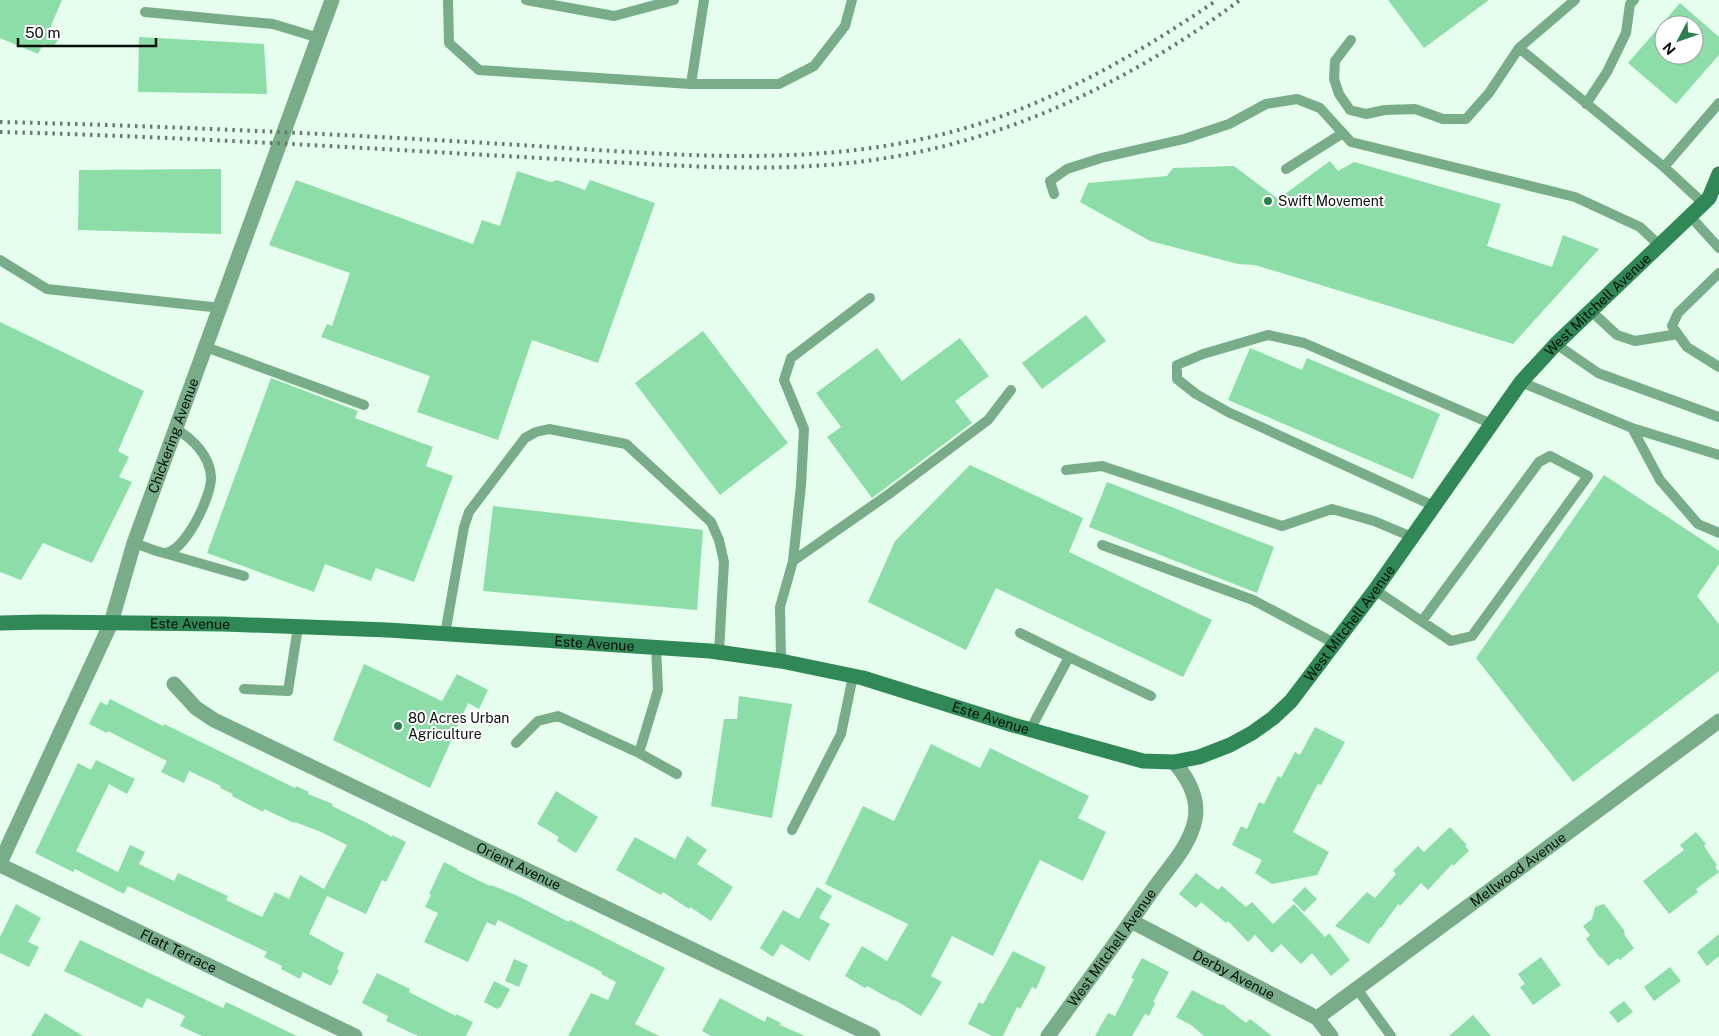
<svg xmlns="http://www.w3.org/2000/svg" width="1719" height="1036" font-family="'Public Sans',sans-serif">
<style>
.building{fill:#8ddda9;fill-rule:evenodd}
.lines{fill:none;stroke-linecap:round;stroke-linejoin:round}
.lane{stroke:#79ad8a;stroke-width:10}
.street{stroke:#79ad8a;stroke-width:15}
.secondary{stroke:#308856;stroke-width:15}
.rail{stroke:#6a796f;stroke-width:4;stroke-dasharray:2.5 5;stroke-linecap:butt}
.poi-dot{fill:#2c7e4f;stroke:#fff;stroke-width:2}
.labels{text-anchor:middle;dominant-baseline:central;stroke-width:4;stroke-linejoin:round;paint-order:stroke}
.poi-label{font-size:14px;fill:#070f0a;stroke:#fff;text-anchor:start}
.street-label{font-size:14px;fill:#070f0a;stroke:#fff}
</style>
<rect width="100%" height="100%" fill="#e6feed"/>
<path class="building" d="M0,0H62L50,28L63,33L53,47L43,44L38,54L0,38Z
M1388,0H1489L1424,48Z
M1680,3L1719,37V55L1676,104L1628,63ZM1664,25H1694V55H1664Z
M139,37L264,44L267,94L138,92Z
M1330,161L1338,171L1354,162L1501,204L1487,246L1552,267L1563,235L1599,249L1513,344L1255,265L1238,264L1150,241L1080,202L1088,183L1167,176L1173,168L1234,166L1278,199Z
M221,169V234L78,230L79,170Z
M517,171L551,182L557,180L585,190L590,180L655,203L598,363L532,340L498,440L417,412L430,376L321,337L327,324L332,326L350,273L269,245L296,180L473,244L482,220L500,226Z
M1086,315L1106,341L1042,389L1022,363Z
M0,322L144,391L118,451L129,457L119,477L132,482L92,563L43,543L21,580L0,572Z
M703,331L788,443L720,495L635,383Z
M960,338L989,376L955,401L972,423L872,498L827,437L841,427L816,393L877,348L902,381Z
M1250,348L1302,370L1307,358L1440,414L1413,479L1228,400Z
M271,378L358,411L355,418L433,447L426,466L453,476L414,582L376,568L371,581L325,564L314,592L207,553Z
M970,465L1083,518L1069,552L1212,620L1183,677L996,588L966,650L868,602L895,541Z
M1604,475L1719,551V564L1697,596L1719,624V671L1573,782L1476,658Z
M1107,482L1274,547L1257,593L1089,527Z
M493,506L703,530L697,610L483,591Z
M364,664L442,701L457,674L488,690L479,709L468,703L430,788L333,740Z
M739,696L792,704L772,818L711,806L724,719H737Z
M110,699L163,726L164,724L295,788L296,786L309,792L308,794L333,804L332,806L367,823L392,837V835L406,842L386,882L382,880L366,914L327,896L309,934L344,953L337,969L339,970L331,986L303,972L300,979L281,969L282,966L264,957L267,952L128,886L124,894L75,869L73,872L35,853L78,763L91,770L96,760L135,779L127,794L109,784L76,851L118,872L130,845L145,852L139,864L174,881L178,873L228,896L226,900L262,917L275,892L289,899L300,875L324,889L347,845L321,832L295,822L294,823L264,809L263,812L232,796L233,794L220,788L221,786L189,771L184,783L161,772L167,761L108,731L107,733L89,724L100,702L107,705Z
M1315,727L1345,742L1321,785L1318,784L1315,789L1293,832L1329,852L1317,875L1272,884L1255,873L1262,860L1232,845L1241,826L1247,829L1259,802L1264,804L1278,776L1281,778L1295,752L1300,755Z
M931,744L980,768L990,748L1089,796L1078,818L1106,832L1083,881L1040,860L993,956L952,936L931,976L942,982L921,1016L895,1000L894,1001L867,986L865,988L845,976L862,946L887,961L908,924L825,884L863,806L894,821Z
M556,791L598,817L576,853L557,841L559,837L537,824Z
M1450,827L1467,845L1465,846L1469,851L1453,866L1452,864L1428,890L1421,883L1400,906L1398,904L1381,928L1380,927L1369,944L1335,926L1367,892L1375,898L1396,874L1393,871L1418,846L1424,852Z
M1696,832L1706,844L1704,846L1717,865L1715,867L1719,872L1696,889L1698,892L1669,914L1643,881L1684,850L1680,845Z
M687,836L707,850L697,864L733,887L711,921L690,907L689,909L663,892L661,895L616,870L635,837L675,859Z
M444,862L458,869L457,870L490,886L491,885L518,896L569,922L570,920L665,968L635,1024L659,1036H568L591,993L608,1000L616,982L601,974L602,972L498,920L495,926L487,922L468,962L424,942L438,913L425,907L431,895L429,894Z
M1196,873L1218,890L1222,886L1246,907L1252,902L1273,924L1294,904L1325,937L1329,933L1350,960L1331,976L1312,953L1301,964L1281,944L1272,953L1255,935L1248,942L1228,921L1226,923L1201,902L1196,908L1179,894Z
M817,887L832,896L819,918L830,924L809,961L781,944L773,957L760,948L783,910L799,919Z
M1305,887L1317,899L1304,912L1292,900Z
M16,904L41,918L28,942L39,947L29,967L0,953V937Z
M1604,904L1624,930L1625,936L1634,948L1620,960L1618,958L1608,966L1601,957L1600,958L1586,939L1590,935L1583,926L1592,919L1595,907Z
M1719,934V956L1707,966L1697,952Z
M80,940L223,1008L226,1002L297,1036H202L180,1026L185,1016L147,998L142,1008L64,971Z
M1013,951L1046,967L1036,989L1032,987L1020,1009L1017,1007L1003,1036H992L968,1024L979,1002L983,1004Z
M1541,957L1561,985L1533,1005L1520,987L1525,984L1518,974Z
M1142,958L1169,972L1153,1002L1155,1003L1149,1016L1145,1014L1132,1036H1095L1108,1013L1115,1016L1134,979L1131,978Z
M514,959L528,965L519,987L505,981Z
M1670,967L1681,981L1654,1001L1644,987Z
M377,973L410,989L409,992L456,1016V1014L473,1022L466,1036H418L386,1021L388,1016L362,1003Z
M494,981L510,989L500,1008L499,1007L497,1009L484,1002Z
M1192,990L1221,1005L1222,1004L1246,1023L1250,1019L1272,1036H1204L1191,1025L1176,1017Z
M720,998L765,1022L767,1016L781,1023L780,1025L805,1036H711L702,1031Z
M1624,1001L1633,1012L1618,1023L1609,1012Z
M45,1013L83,1036H31Z
M1473,1015L1491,1036H1449Z"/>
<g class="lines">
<path class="lane" d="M448,0L449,43L479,70L691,84H779L814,66L845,26L852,0
M526,0L614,16L674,0
M145,12L273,24L319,38
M1351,40L1335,61L1334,79L1339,94L1350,110L1366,114L1385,110L1415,109L1443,119H1466L1489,93L1519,48L1575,0
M1519,48L1664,167L1703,203
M691,84L704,0
M1586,104L1607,72L1626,33L1630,4L1634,0
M1664,167L1719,103
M1286,169L1343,133
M1054,194L1050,181L1067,169L1101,158L1184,139L1229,124L1266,104L1297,99L1320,108L1351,142L1575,197L1640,227L1659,245
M1690,216L1719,248
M0,260L47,289L221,308
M1719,273L1678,313L1672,326L1687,347L1719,367
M1591,311L1617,335L1635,341L1678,334
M1556,344L1598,373L1719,417
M206,347L364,405
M1521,382L1632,428L1660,480L1698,524L1719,533
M1632,428L1719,455
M1066,470L1102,466L1282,526L1332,509L1374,521L1412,537
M1434,506L1228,412L1196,394L1177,379V365L1203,354L1268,335L1304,343L1492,424
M134,543C141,545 157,552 164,553C185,553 212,495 211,477C210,456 193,439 176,429
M1102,545L1253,600L1334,643
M164,553L244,576
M793,561L801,485L804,429L784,380L791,358L870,298
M1375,590L1451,641L1472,636L1588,476L1550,456L1539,462L1422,621
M1020,633L1069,657
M445,634L464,527L469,512L525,438L536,432L549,429L626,444L711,522L719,540L724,562L719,652
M781,661L780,607L793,561L889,494L988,420L1011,390
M244,689L288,691L298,627
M1030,730L1069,657L1151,696
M516,743L538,721L558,716L639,753L677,774
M639,753L658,690L656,647
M792,830L841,734L853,676
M1357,989L1391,1036"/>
<g class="street">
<path id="s1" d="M174,684L196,708L214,720L873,1036"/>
<path id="s2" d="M0,863L111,623L134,543L332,0"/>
<path id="s3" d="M0,865L355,1036"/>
<path id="s4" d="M1131,921L1317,1018L1331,1036"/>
<path id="s5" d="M1317,1018L1719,721"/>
<path id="s6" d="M1048,1036C1083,988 1118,940 1152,891C1167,869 1189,848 1195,820C1199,798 1188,778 1174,762"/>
</g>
<path class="secondary" id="s7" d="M0,623L43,622L224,624L388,630L710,651L781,661L863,678L1013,725L1143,761L1174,762L1199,757L1230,745L1252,733L1273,718L1291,701L1375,590L1521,382L1556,344L1709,198L1719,174"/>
<path class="rail" d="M0,122C168,126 335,134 503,144C647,152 794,170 935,136C1038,112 1131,59 1217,0
M0,132C156,136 313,145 469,154C522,157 576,160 629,163C715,168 801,172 886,158C1017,137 1135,78 1240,0"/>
</g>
<g class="poi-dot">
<circle cx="1268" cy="201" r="5"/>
<circle cx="398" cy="726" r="5"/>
</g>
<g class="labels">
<g class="poi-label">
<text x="1278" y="201">Swift Movement</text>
<text x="408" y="718">80 Acres Urban<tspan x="408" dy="16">Agriculture</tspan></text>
</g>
<g class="street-label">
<text stroke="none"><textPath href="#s7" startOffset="1826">West Mitchell Avenue</textPath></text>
<text stroke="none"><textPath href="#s2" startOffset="462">Chickering Avenue</textPath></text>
<text stroke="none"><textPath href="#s7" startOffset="1421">West Mitchell Avenue</textPath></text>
<text stroke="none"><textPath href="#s7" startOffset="190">Este Avenue</textPath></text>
<text stroke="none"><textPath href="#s7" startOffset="595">Este Avenue</textPath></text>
<text stroke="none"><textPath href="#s7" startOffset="1000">Este Avenue</textPath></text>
<text stroke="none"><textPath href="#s1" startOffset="392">Orient Avenue</textPath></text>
<text stroke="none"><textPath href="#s5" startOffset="250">Mellwood Avenue</textPath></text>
<text stroke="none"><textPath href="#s6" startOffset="109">West Mitchell Avenue</textPath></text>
<text stroke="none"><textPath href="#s3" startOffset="198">Flatt Terrace</textPath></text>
<text stroke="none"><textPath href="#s4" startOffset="116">Derby Avenue</textPath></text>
</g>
</g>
<g transform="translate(1679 40) rotate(229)"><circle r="24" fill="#ffffff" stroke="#9c9f9d"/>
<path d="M0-4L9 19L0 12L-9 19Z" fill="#2c7e4f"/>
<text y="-8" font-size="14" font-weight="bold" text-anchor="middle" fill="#070f0a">N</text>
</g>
<path d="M18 38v8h138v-8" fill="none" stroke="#070f0a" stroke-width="2.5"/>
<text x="25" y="38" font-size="15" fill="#070f0a" stroke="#ffffff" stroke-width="4" paint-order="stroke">50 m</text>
</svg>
